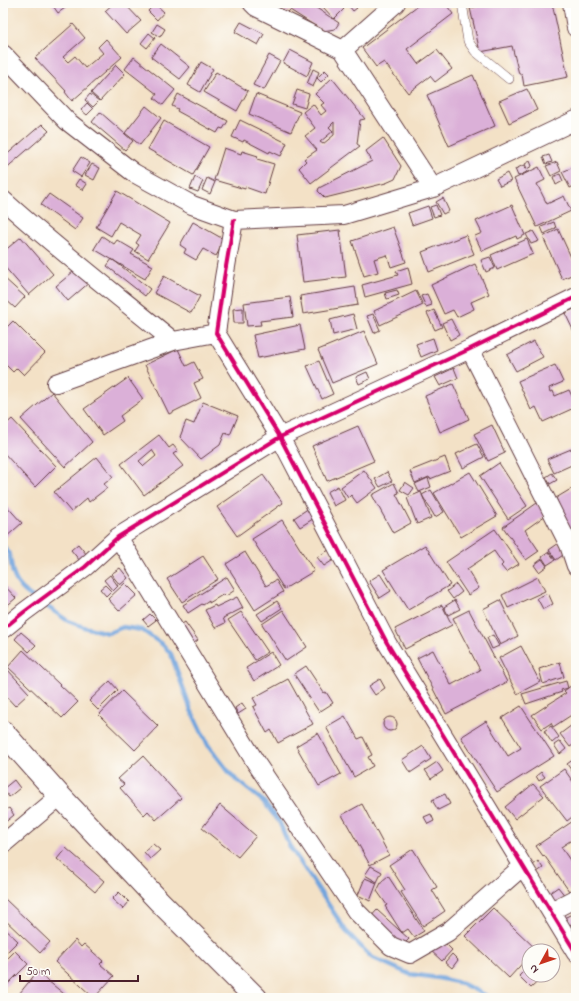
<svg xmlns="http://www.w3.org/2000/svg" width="579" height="1001" font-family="'Indie Flower',sans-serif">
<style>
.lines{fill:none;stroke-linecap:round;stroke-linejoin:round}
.stream{stroke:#72a4dd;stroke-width:4.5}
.building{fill:#dbb0d8;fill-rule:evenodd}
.service-casing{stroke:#633c42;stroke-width:10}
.minor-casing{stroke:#633c42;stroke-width:20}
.tertiary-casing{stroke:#633c42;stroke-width:24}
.service{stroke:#fff;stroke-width:9}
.minor{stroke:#fff;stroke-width:18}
.tertiary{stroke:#fff;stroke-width:22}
.cycleway-casing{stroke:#fdfcf7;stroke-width:6}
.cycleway{stroke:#d6006c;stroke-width:4}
</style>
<rect width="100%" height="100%" fill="#fdfcf7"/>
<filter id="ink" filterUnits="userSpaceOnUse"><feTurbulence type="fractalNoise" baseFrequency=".025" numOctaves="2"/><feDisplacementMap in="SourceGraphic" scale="8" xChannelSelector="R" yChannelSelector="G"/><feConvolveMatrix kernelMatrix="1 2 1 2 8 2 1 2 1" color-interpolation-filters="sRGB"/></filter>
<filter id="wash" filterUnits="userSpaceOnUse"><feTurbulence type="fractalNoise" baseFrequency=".012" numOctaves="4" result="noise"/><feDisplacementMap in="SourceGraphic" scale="16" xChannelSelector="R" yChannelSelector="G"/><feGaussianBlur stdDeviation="0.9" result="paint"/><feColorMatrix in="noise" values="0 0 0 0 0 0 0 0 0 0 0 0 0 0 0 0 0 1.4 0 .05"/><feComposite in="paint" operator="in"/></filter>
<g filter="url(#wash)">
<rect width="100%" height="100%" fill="#f3e1c6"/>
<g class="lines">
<path class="stream" d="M3,546C12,553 10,563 13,573C16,584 26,594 36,599
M42,603L68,621L84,627L108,633L123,627L142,630L163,645L171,654L191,710L208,745L233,777L263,801L279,821L289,845L346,931L371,957L409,974L438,978L461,983L485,995L488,998"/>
</g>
<g id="blocks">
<path class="building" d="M51,3H72L58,13Z
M114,3H124L141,21L126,34L105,11Z
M273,3H309L339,23L335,29L323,31L290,10L287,13Z
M327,3H338L344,9L334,19L323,7Z
M353,3L357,8L353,11L349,6Z
M421,3H445L453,14L407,49L418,64L437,50L452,69L435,82L430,76L408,93L384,62L376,67L362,48Z
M492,3H552L568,77L524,86L522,74H519L512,46L480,52L470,8Z
M155,4L164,12L157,20L148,11Z
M241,22L264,34L258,45L235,32Z
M73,24L85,38L63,57L68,62L75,56L85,68L103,53L98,47L106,39L122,57L72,101L65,92L66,91L35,58Z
M157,24L165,29L160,37L152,32Z
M149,33L155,38L147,48L141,43Z
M161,44L190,67L180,79L151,57Z
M290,50L313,62L307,76L283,63Z
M269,55L280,61L264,90L253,85Z
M134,57L175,90L163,105L154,98L157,94L125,69Z
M201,62L213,69L200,92L188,85Z
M116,65L125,74L100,101L91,93Z
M313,69L319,72L313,87L307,84Z
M325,70L329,74L321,82L317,78Z
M216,72L248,91L237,111L204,92Z
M473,75L495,126L449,146L427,95Z
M332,78L365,119L360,120L357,144L360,146L311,183L299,168L306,161L304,159L317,150L305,136L315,128L303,112L313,104L321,115L326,111L321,105L324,103L315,94ZM334,122V135L323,144L320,142L333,131L329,127Z
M527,89L537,110L509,123L499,101Z
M297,90L309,94L305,108L292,104Z
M90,94L99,101L93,107L85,100Z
M178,94L228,121L223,129L220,128L217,133L177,111L178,109L172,106Z
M256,94L300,112L291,132L249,114Z
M87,103L93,109L87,115L81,110Z
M146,106L161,118L140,145L125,133Z
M100,112L133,141L125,150L92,122Z
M240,120L287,143L281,156L270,151L269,153L244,140L243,142L232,137Z
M164,121L209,147L193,175L148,149Z
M42,124L49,131L3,171V158Z
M383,138L401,166L395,179L386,183L325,198L318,191L319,188L372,161L366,151Z
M224,148L241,154L242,151L258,156L257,159L274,164L265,194L245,187V189L214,180Z
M549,155L552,162L546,164L543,157Z
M81,157L90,163L81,177L72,171Z
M530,161L532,166L527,169L525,164Z
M557,162L561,171L551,176L546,166Z
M92,164L100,168L94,180L85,175Z
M524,165L527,172L518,176L515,169Z
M576,166V185L570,188L562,172Z
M539,167L545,180L537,184L547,204L564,196L571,211L537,227L514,179Z
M507,173L511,181L500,186L496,179Z
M560,174L563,181L556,185L553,177Z
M195,177L203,181L198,192L190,189Z
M207,178L215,182L210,194L202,190Z
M79,179L87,184L83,190L75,185Z
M117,191L170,223L148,259L135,251L139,245L136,243L141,235L119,222L111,236L96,227Z
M49,194L83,218L75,230L41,205Z
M443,198L449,211L443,214L436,202Z
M436,205L440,215L434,217L430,207Z
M512,205L525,235L517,239L516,236L482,251L475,236L482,233L476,221Z
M428,206L432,218L412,225L408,213Z
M193,222L225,240L216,256L203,249L196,260L184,253L186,249L180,245Z
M554,222L556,228L544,234L541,227Z
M393,227L406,262L391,267L387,255L374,259L378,272L364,276L352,241Z
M558,229L576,268V273L562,279L543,237Z
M340,230L346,277L303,282L297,235Z
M533,231L539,241L531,244L526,234Z
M466,235L474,254L429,272L422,252Z
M102,236L114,244L117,240L134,250L131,254L153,266L145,279L94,249Z
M21,237L53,274L29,295L3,265V252Z
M527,239L533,254L497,270L491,255Z
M490,257L495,268L486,272L481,260Z
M112,259L150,289L145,296L107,266Z
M475,264L489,294L471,302L474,309L457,317L453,310L444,314L431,285Z
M79,267L91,281L68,301L56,286Z
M408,267L412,284L365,297L362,285L398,275L396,271Z
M164,276L200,296L191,313L154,293Z
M3,277L25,297L15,308L3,297Z
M355,287L358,305L303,314L300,296Z
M397,290L399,295L387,299L385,293Z
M416,291L423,305L380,325L374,311Z
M427,294L432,305L426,307L421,296Z
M290,297L293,317L260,321L261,325L247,326L244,303Z
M243,308V323H234L233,309Z
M576,308V334H575L565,313Z
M434,310L442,327L435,330L427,313Z
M353,314L357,329L333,335L330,320Z
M373,314L380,330L374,333L367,316Z
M451,319L459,335L450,340L442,323Z
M13,321L45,353L24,375L17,368L13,372L3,362V331Z
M300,325L305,349L258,358L253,335Z
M364,331L378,364L332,383L318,350Z
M433,338L437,350L421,357L416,344Z
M534,341L543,357L516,371L507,355Z
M178,349L186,366L194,362L203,379L194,383L201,398L169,414L145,365Z
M319,361L333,394L322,399L307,366Z
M555,365L563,382L549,388L550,392L553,391L555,396L569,390L576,404V407L543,422L536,407L531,410L518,381Z
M454,368L458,378L440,386L435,377Z
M367,372L370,379L359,384L356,377Z
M128,378L143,399L120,416L123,421L103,435L84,409Z
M453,384L469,419L440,432L425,396Z
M52,392L92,442L65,467L21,419Z
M203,402L238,416L230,435L225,433L220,445L201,459L180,437L186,421L194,424Z
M12,419L56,466L35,487L3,452V427Z
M492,425L505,453L488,461L474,434Z
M358,426L374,461L327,481L312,446Z
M159,435L169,448L173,445L178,451L173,454L183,466L144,495L121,464ZM152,450L156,456L144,466L139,461Z
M477,444L484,457L463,468L456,454Z
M576,447V463L554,473L547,459Z
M97,457L113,477L104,484L107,488L89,502L87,498L71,512L54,492Z
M445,457L450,471L430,479L429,477L415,483L410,471Z
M499,463L527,506L508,519L480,476Z
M364,470L377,488L357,503L351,495L348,498L341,487Z
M387,472L392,481L380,487L375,479Z
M470,472L497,516L461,537L434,493Z
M552,473L557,480L550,484L546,477Z
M263,475L283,503L237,536L217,507Z
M428,478L431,487L419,492L415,484Z
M405,482L414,488L409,495L400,490Z
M394,483L399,493L396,494L411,523L393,533L372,495Z
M338,486L345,500L334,506L327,492Z
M576,486V509L574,510L576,515V534L572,536L556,498Z
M431,490L444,512L435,517L422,495Z
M421,492L431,518L417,524L407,498Z
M3,502L22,523L5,538L3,536Z
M537,503L546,515L525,530L539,551L526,560L503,527Z
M309,508L316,517L300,527L294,518Z
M282,520L314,571L284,589L252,539Z
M495,529L519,564L506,572L501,566L503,564L494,551L467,569L479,588L468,595L446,562Z
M559,543L566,553L556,560L549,550Z
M78,544L87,555L80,561L71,550Z
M425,545L450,585L408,610L383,570Z
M329,550L335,559L324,566L317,557Z
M245,552L266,586L276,580L283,592L255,610L226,564Z
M549,552L555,560L547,565L542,557Z
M203,556L218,579L182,602L167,579Z
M542,559L547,566L539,572L534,565Z
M120,568L128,578L120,585L111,574Z
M380,574L391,591L380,598L369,581Z
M110,575L118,586L113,591L104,580Z
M227,577L235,590L226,596L224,594L209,603V601L203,605L202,604L188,613L183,605Z
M538,577L545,591L508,608L502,595Z
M125,583L137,595L119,611L108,599Z
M3,584L16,598L3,609Z
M456,584L462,592L453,599L447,591Z
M105,585L111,591L106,596L100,589Z
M548,593L553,604L543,609L537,598Z
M237,597L243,608L223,618L225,623L215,628L205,610L215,605L216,607Z
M455,600L460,609L448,615L444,607Z
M500,600L518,636L500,645L483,609Z
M277,601L282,608L262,621L257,614Z
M442,605L452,625L405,649L395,629Z
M283,610L307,647L286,661L262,624Z
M469,610L507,682L446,714L417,658L433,650L451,685L480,670L453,618Z
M241,612L268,652L255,660L228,620Z
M150,614L156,620L148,626L143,620Z
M185,622L198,640L189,647L176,628Z
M21,632L36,645L29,652L15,639Z
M493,635L499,646L492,649L487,638Z
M521,646L540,682L517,694L499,658Z
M23,650L78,702L62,718L8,667Z
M271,652L279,665L254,681L246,668Z
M560,662L564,677L543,684L539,669Z
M306,666L324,693L326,692L333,703L319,712L294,674Z
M7,669L29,693L15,706L3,693V673Z
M288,679L313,724L278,743L271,730L267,733L253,707L257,705L253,698Z
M380,679L385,688L375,695L369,686Z
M110,681L118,690L98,710L89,701Z
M566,681L568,688L561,690L562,692L526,704L522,694Z
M576,682V712L553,727L551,723L542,729L532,715L566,693L564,691Z
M122,691L158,726L135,750L99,715Z
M242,703L246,709L238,714L235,708Z
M521,706L554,756L497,792L461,737L486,721L508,756L521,748L502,718Z
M345,716L358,739L363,737L372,755L368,757L373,766L354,777L326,727Z
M383 724a7 7 0 1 1 14 0a7 7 0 1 1-14 0Z
M576,722V743L570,747L560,734Z
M551,726L559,737L552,743L544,731Z
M318,733L341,774L319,786L296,746Z
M560,741L566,749L560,754L554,745Z
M423,746L431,759L410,773L402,760Z
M143,756L181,798L156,820L148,811L144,815L120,788L124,784L118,779Z
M574,759L576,762V773L574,774L567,764Z
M437,762L443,771L431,779L425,770Z
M564,769L576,786V814L567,821L540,786Z
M541,772L545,777L539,781L536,776Z
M14,780L20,788L9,797L3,789Z
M533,784L544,796L515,819L505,807Z
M445,794L450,804L438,810L432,800Z
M362,804L389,855L370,865L342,815Z
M220,805L256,836L238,857L202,828Z
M9,808L14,815L3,824V812Z
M431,814L434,821L428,824L424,817Z
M576,819V837L561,847L576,869V886L569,891L544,855L543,856L536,846Z
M153,844L160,850L150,859L144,852Z
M66,848L104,881L95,892L57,859Z
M413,849L437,887L432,890L445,911L423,926L401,892L405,890L389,865Z
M538,861L543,868L537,872L532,866Z
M371,866L382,872L377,882L365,875Z
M388,876L424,931L414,937L408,929L402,933L385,906L387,905L377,891L382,881Z
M365,878L377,883L370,901L358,895Z
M558,887L566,897L555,904L548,894Z
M119,892L129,902L123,909L112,899Z
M5,899L50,942L40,953L3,918V901Z
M493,908L536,949L534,951H529V956L509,978L465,936Z
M377,910L409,939L401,947L369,919Z
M572,914L576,921L568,926L564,918Z
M576,924V933L575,934L571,927Z
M3,927L18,941L7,952L3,947Z
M440,938L452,950L442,961L429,949Z
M75,940L81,947L84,944L103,961L100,964L114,976L94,998L55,962Z
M15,951L28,964L3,989V963Z
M452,954L458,960L452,968L445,962Z
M529,966V975H545L531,988L519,976Z
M37,972L69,998H23L19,994Z"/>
</g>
</g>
<g filter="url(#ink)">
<use href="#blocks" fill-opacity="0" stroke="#633c42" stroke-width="1"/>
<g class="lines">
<g class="service-casing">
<path id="service" d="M462,3L468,41L475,51L509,79"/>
</g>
<g class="minor-casing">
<path id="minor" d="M252,3L256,7L343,50L433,188
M572,3L576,28
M343,50L396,3
M3,54L67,121L134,173L192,205L234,220L344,215L433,188L576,120
M3,200C57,249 116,294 173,341
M234,220L224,278L216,333L280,437L387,643L576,953
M470,349L569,545L576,566
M56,383L173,341L216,333
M118,537L256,763L356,911L391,946L410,954L448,932L523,866
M3,629L24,612L85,567L118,537L280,437L470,349L576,297
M3,844L60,796
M551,911L576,898"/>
</g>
<g class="tertiary-casing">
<path id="tertiary" d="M3,732L60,796L159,901L256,998"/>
</g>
<use href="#service" class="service"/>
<use href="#minor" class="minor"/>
<use href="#tertiary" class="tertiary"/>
<g class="cycleway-casing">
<path id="cycleway" d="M234,220L224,278L216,333L280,437L387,643L576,953
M3,629L24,612L85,567L118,537L280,437L470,349L576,297"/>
</g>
<use href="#cycleway" class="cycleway"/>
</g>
</g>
<rect width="579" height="1001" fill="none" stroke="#fdfcf7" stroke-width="16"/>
<g transform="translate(541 963) rotate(230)"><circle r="19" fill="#fdfcf7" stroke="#b5a4a5"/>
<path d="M0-3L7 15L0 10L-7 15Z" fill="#c8321e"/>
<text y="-6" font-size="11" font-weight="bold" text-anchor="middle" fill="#4a1f2b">N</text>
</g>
<path d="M20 975v6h118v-6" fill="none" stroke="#4a1f2b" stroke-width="2"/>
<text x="26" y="975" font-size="12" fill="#4a1f2b" stroke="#fdfcf7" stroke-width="3" paint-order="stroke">50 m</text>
</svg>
